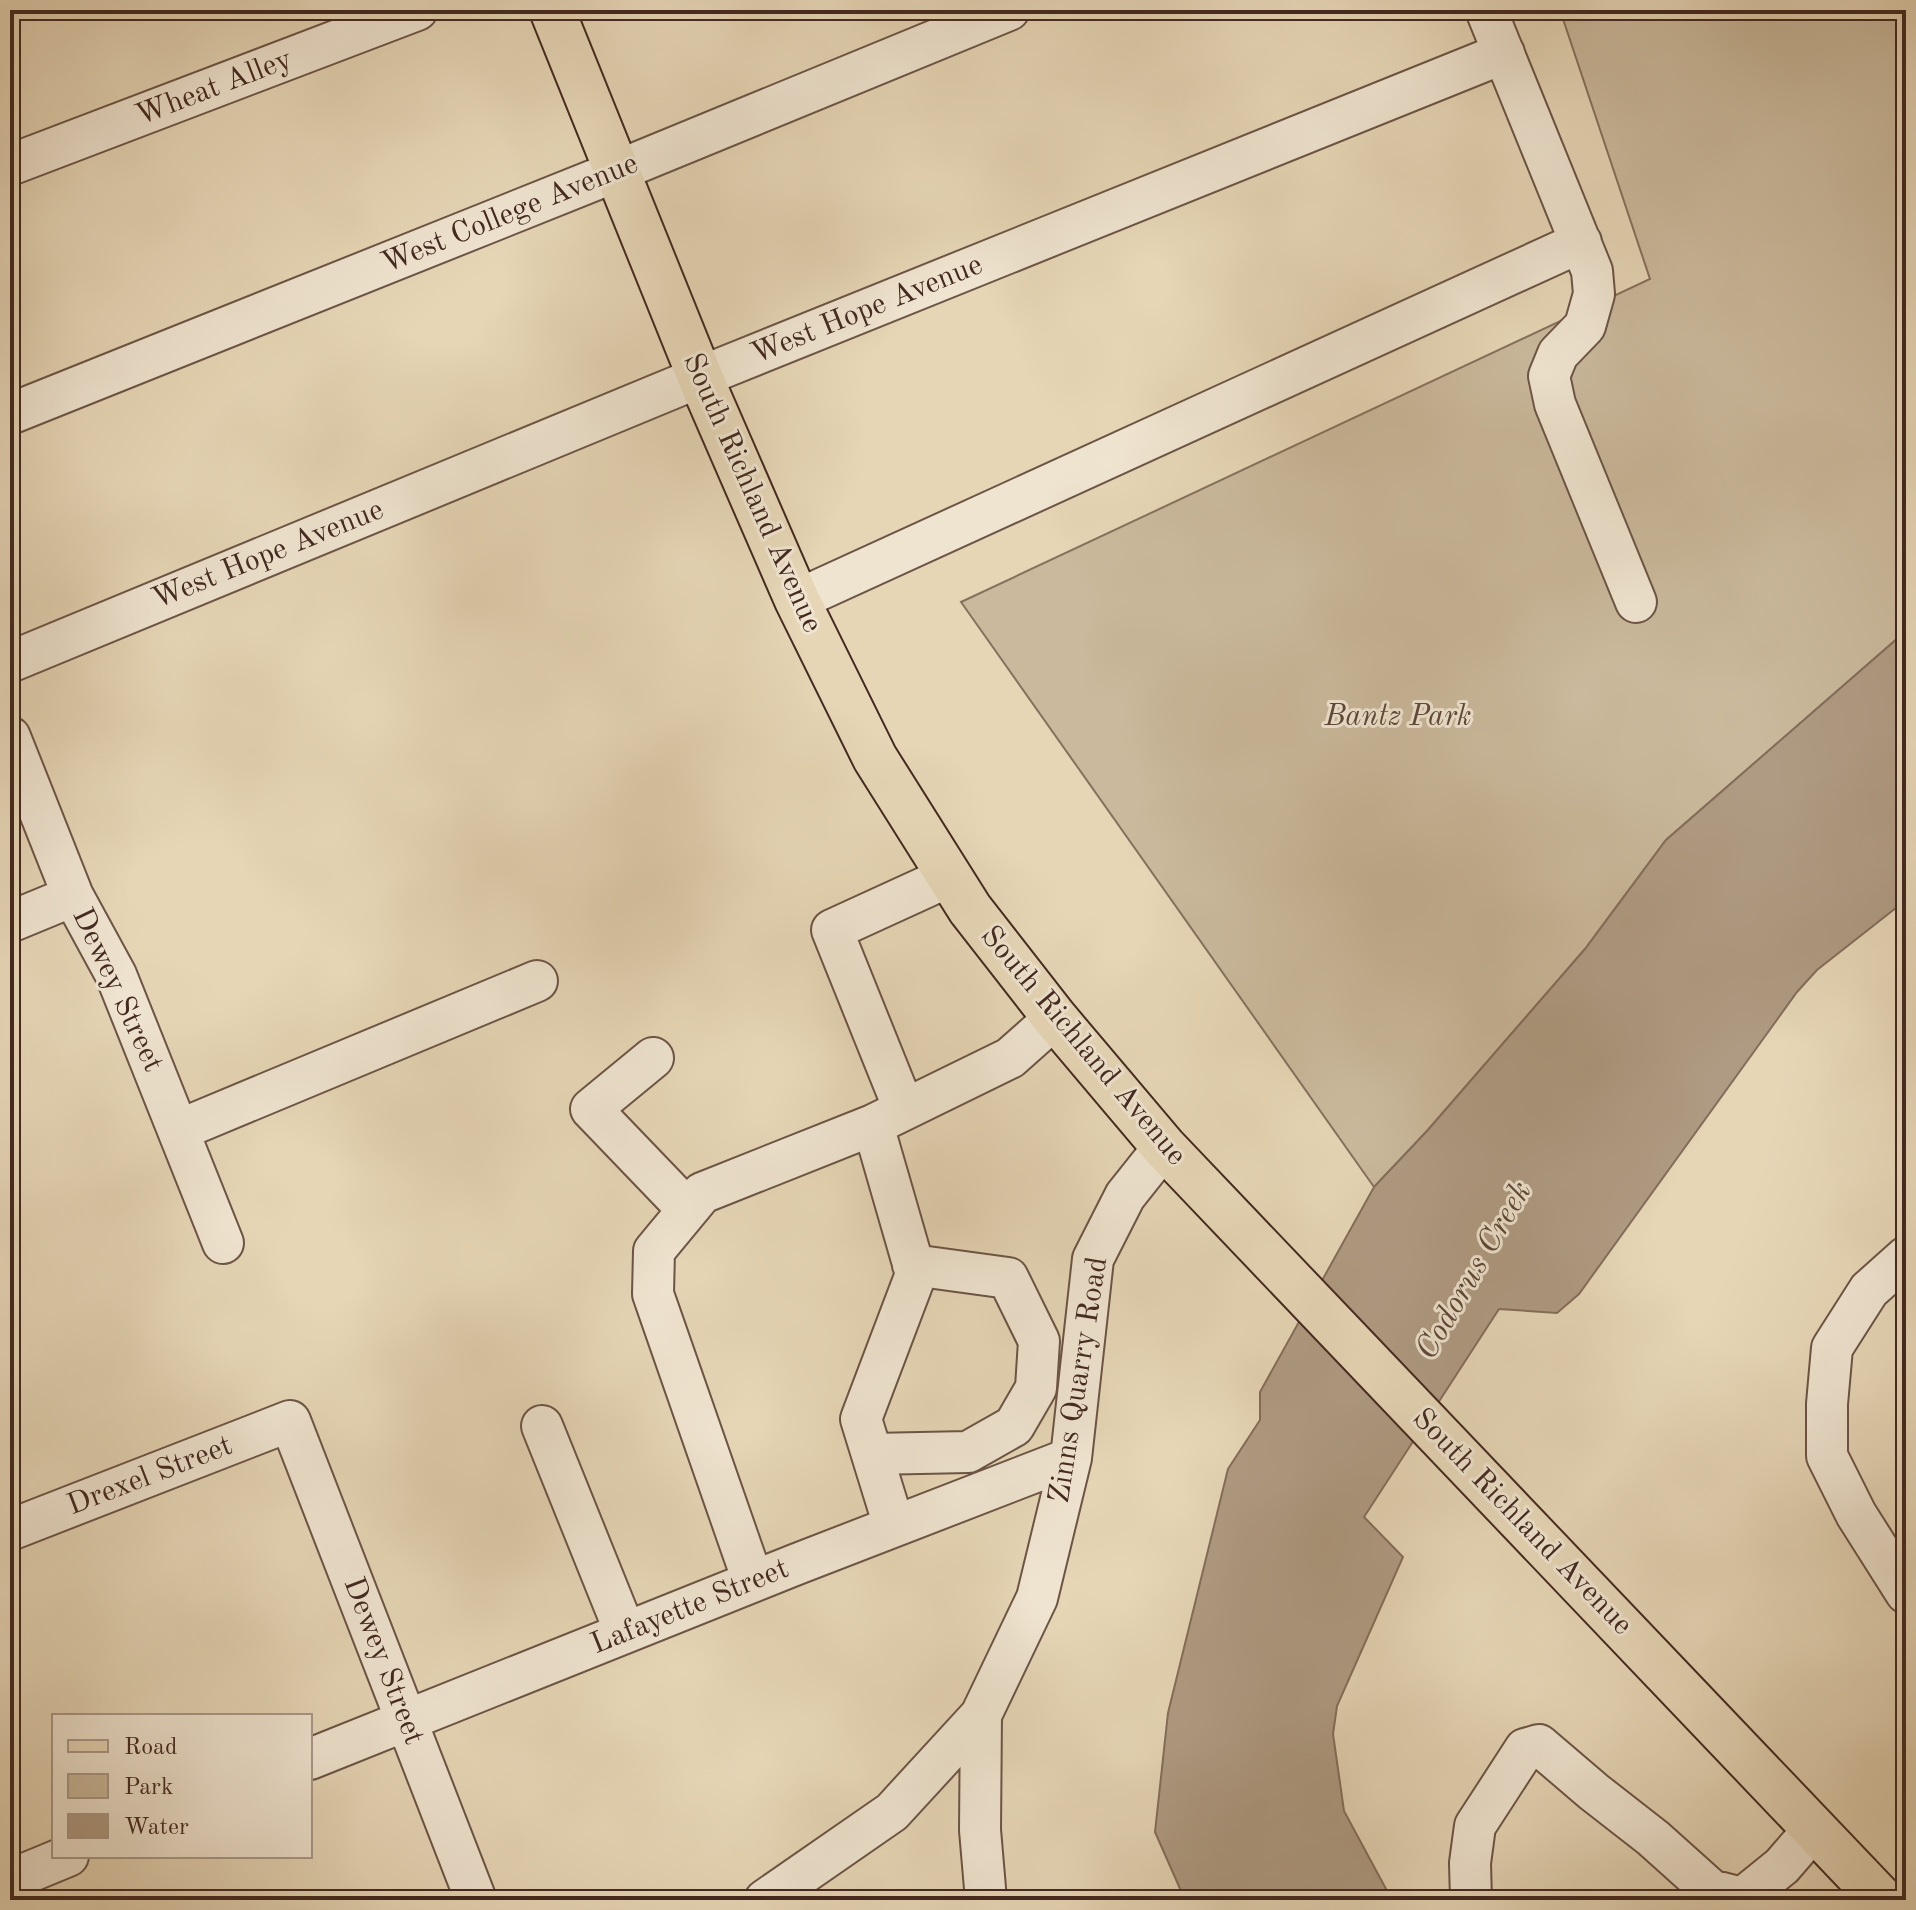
<svg xmlns="http://www.w3.org/2000/svg" width="1916" height="1910" font-family="'Old Standard TT',serif">
<style>
.green{fill:#cab99c;stroke:#86715e;stroke-width:2}
.water{fill:#af9b83;stroke:#846d5b;stroke-width:2}
.lines{fill:none;stroke-linecap:round;stroke-linejoin:round}
.minor-casing{stroke:#6c5446;stroke-width:44}
.major-casing{stroke:#432920;stroke-width:48}
.minor{stroke:#efe4d0;stroke-width:40}
.major{stroke:#e6d6b6;stroke-width:44}
.labels{text-anchor:middle;dominant-baseline:central;stroke-width:6;stroke-linejoin:round;paint-order:stroke}
.street-label{font-size:30px;fill:#432920;stroke:#efe4d0}
.park-label{font-size:30px;font-style:italic;fill:#5e4639;stroke:#efe4d0}
.water-label{font-size:32px;font-style:italic;fill:#5e4639;stroke:#efe4d0}
</style>
<rect width="100%" height="100%" fill="#e6d6b6"/>
<filter id="stains"><feTurbulence type="fractalNoise" baseFrequency=".0025" numOctaves="4"/><feColorMatrix values="0 0 0 0 .2 0 0 0 0 .09 0 0 0 0 .02 0 0 0 .5 -.17"/></filter>
<radialGradient id="worn" r=".72"><stop offset=".6" stop-color="#630" stop-opacity="0"/><stop offset="1" stop-color="#630" stop-opacity=".3"/></radialGradient>
<path class="green" d="M1560,10H1906V631L1666,840L1585,949L1427,1131L1374,1187L961,602L1650,279Z"/>
<path class="water" d="M1906,631V900L1817,970L1797,992L1579,1294L1557,1313L1499,1309L1364,1517L1403,1557L1337,1706L1333,1734L1344,1811L1392,1900H1185L1155,1832L1168,1713L1228,1469L1260,1420V1392L1374,1187L1427,1131L1585,949L1666,840Z"/>
<g class="lines">
<g class="minor-casing">
<path id="minor" d="M1486,10L1592,271L1594,294L1585,326L1558,354L1549,376L1555,404L1636,602
M10,165L417,10
M10,414L617,171L1009,10
M797,600L1581,242
M10,662L700,377L1504,53
M10,737L73,896L116,975L223,1243
M10,922L73,896
M653,1058L591,1109L688,1210
M904,1109L832,930L950,876
M179,1130L537,981
M1906,1257L1869,1290L1832,1348L1827,1404V1456L1856,1514L1906,1593
M542,1426L625,1632
M872,1454L968,1452L1014,1426L1036,1388L1039,1341L1008,1278L913,1265
M894,1526L861,1419L916,1274L873,1125L1010,1058L1055,1018
M10,1530L290,1421L476,1900
M753,1581L653,1294L654,1251L702,1193L873,1125
M981,1715L980,1830L986,1900
M310,1759L797,1564L1071,1458
M10,1880L68,1856
M765,1900L892,1812L981,1715L1037,1598L1071,1458L1093,1259L1125,1196L1164,1147
M1471,1900L1470,1863L1475,1826L1525,1749L1539,1745L1594,1792L1653,1838L1711,1890L1742,1898
M1740,1900L1782,1866L1814,1829"/>
</g>
<g class="major-casing">
<path id="major" d="M552,10L700,377L797,600L875,758L970,909L1055,1018L1164,1147L1882,1900"/>
</g>
<use href="#minor" class="minor"/>
<use href="#major" class="major"/>
</g>
<g class="labels">
<g class="street-label">
<text transform="translate(214 88) rotate(-21)">Wheat Alley</text>
<text transform="translate(510 214) rotate(-22)">West College Avenue</text>
<text transform="translate(867 310) rotate(-22)">West Hope Avenue</text>
<text transform="translate(752 493) rotate(66)">South Richland Avenue</text>
<text transform="translate(268 555) rotate(-22)">West Hope Avenue</text>
<text transform="translate(117 990) rotate(65)">Dewey Street</text>
<text transform="translate(1083 1046) rotate(50)">South Richland Avenue</text>
<text transform="translate(1079 1380) rotate(-81)">Zinns Quarry Road</text>
<text transform="translate(150 1476) rotate(-21)">Drexel Street</text>
<text transform="translate(1522 1522) rotate(46)">South Richland Avenue</text>
<text transform="translate(690 1607) rotate(-22)">Lafayette Street</text>
<text transform="translate(383 1661) rotate(69)">Dewey Street</text>
</g>
<g class="park-label">
<text x="1398" y="717">Bantz Park</text>
</g>
<g class="water-label">
<text transform="translate(1475 1271) rotate(-60)">Codorus Creek</text>
</g>
</g>
<rect width="1916" height="1910" fill="none" stroke="#e6d6b6" stroke-width="40"/>
<rect x="12" y="12" width="1892" height="1886" fill="none" stroke="#432920" stroke-width="4"/>
<rect x="20" y="20" width="1876" height="1870" fill="none" stroke="#432920" stroke-width="2"/>
<rect x="52" y="1714" width="260" height="144" fill="#efe4d0" stroke="#aa998a" stroke-width="2"/>
<rect x="68" y="1740" width="40" height="12" fill="#e6d6b6" stroke="#aa998a" stroke-width="2"/>
<text x="124" y="1754" font-size="24" fill="#432920">Road</text>
<rect x="68" y="1774" width="40" height="24" fill="#cab99c" stroke="#aa998a" stroke-width="2"/>
<text x="124" y="1794" font-size="24" fill="#432920">Park</text>
<rect x="68" y="1814" width="40" height="24" fill="#af9b83" stroke="#aa998a" stroke-width="2"/>
<text x="124" y="1834" font-size="24" fill="#432920">Water</text>
<rect width="100%" height="100%" filter="url(#stains)"/>
<rect width="100%" height="100%" fill="url(#worn)"/>
</svg>
